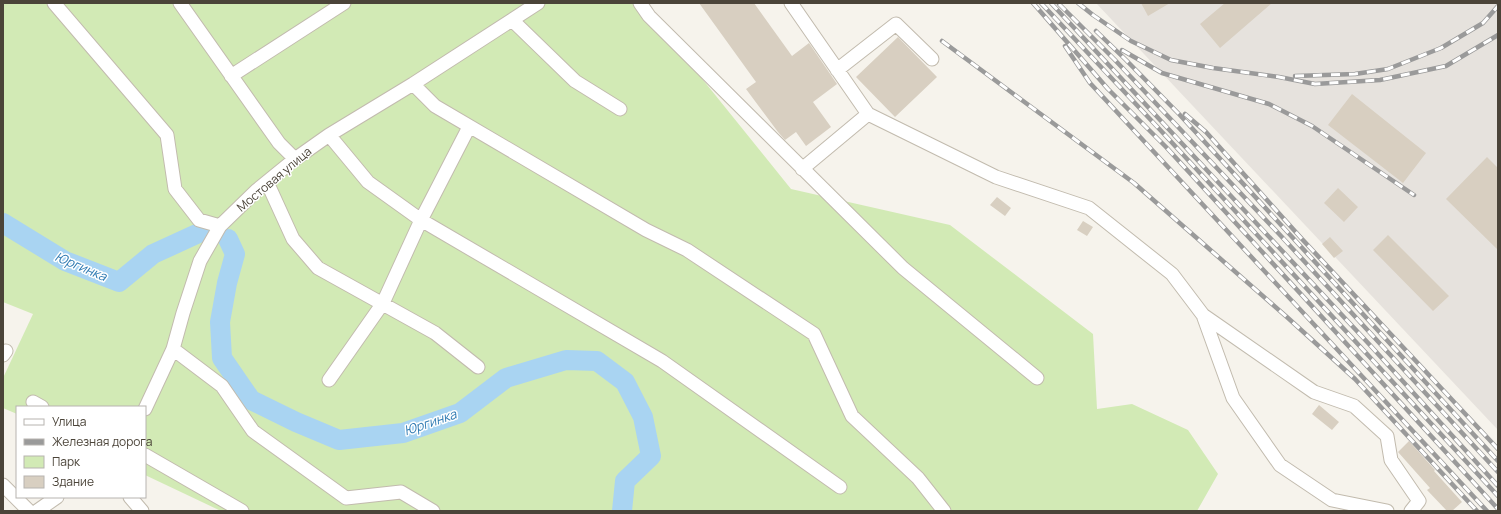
<svg xmlns="http://www.w3.org/2000/svg" width="1501" height="514" font-family="Manrope,sans-serif">
<style>
.industrial{fill:#e6e2dd}
.green{fill:#d2eab5}
.lines{fill:none;stroke-linecap:round;stroke-linejoin:round}
.river{stroke:#a9d4f2;stroke-width:20}
.building{fill:#d8cfc1}
.minor-casing{stroke:#c2bbae;stroke-width:15}
.minor{stroke:#fff;stroke-width:13}
.rail-casing{stroke:#9a9a9a;stroke-width:4.5}
.rail{stroke:#fff;stroke-width:3;stroke-dasharray:9;stroke-linecap:butt}
.labels{text-anchor:middle;dominant-baseline:central;stroke-width:3;stroke-linejoin:round;paint-order:stroke}
.street-label{font-size:12px;fill:#4b4439;stroke:#fff}
.water-label{font-size:13px;font-style:italic;fill:#2e7ab2;stroke:#fff}
</style>
<rect width="100%" height="100%" fill="#f6f3ec"/>
<path class="industrial" d="M1096,3H1498V430Z"/>
<path class="green" d="M3,3H641L791,189L950,225L1093,334L1097,409L1132,404L1188,430L1218,474L1197,511H221L145,475V407H17V414L3,408V378L33,314L3,302Z"/>
<g class="lines">
<path class="river" d="M3,223L65,261L119,282L153,254L201,232
M228,239L235,254L227,283L220,322L222,358L251,400L296,422L339,440L403,433L460,413L506,378L566,360L597,361L625,382L643,417L651,456L625,481L622,511"/>
</g>
<path class="building" d="M699,3H754L792,56L809,43L837,84L813,102L831,127L806,146L796,132L785,140L778,132L746,89L756,82Z
M1141,3H1170L1148,16Z
M1225,3H1272L1220,48L1200,24Z
M898,37L937,77L895,117L856,77Z
M1352,94L1426,153L1403,183L1328,125Z
M1487,157L1498,168V250L1446,199Z
M1338,188L1358,207L1344,222L1324,203Z
M997,197L1011,208L1005,216L990,205Z
M1083,221L1093,227L1087,236L1077,230Z
M1388,235L1449,296L1433,311L1373,250Z
M1330,237L1343,251L1334,258L1322,244Z
M1319,405L1339,422L1332,430L1312,414Z
M1409,441L1435,470L1434,471L1462,502L1452,511H1447L1427,490L1430,488L1398,452Z"/>
<g class="lines">
<g class="minor-casing">
<path id="minor" d="M54,3L167,135L175,189L199,220L220,226
M180,3L279,143L295,159
M640,3L649,16L903,268L1037,378
M791,3L868,114L802,169
M512,20L575,81L620,109
M837,70L896,24L932,59
M231,76L344,3
M413,84L435,106L646,230L687,250L814,334L852,416L918,478L944,511
M868,114L996,177L1089,208L1172,274L1203,315L1314,392L1354,406L1387,436L1391,460L1419,501L1411,511
M329,135L368,182L421,220L662,361L840,487
M267,182L293,239L318,268L435,333L478,367
M1203,315L1233,398L1280,465L1332,500L1387,511
M173,349L222,386L253,431L346,498L401,492L433,511
M3,355L6,351
M329,380L383,303L421,220L469,127
M33,402L42,407
M145,409L173,349L183,313L200,261L220,226L257,190L295,159L329,135L413,84L538,3
M145,455L242,511
M3,485L29,511
M130,497L142,511
M37,511L57,497"/>
</g>
<use href="#minor" class="minor"/>
<g class="rail-casing">
<path id="rail" d="M1033,3L1108,89L1166,147L1498,509
M1041,3L1164,134L1498,496
M1051,3L1369,344L1498,486
M1078,3L1093,15L1131,41L1171,60L1213,68L1279,77L1315,84L1380,80L1446,66L1498,35
M1059,4L1114,59L1281,236L1498,472
M1096,31L1126,60L1179,114L1498,461
M942,41L1134,183L1288,318L1355,379L1477,511
M1065,46L1090,83L1487,511
M1122,50L1162,73L1269,104L1312,126L1414,195
M1295,76L1355,74L1388,69L1441,48L1483,23L1498,6
M1185,114L1206,132L1302,239L1498,449"/>
</g>
<use href="#rail" class="rail"/>
</g>
<g class="labels">
<g class="street-label">
<text transform="translate(274 179) rotate(-40)">Мостовая улица</text>
</g>
<g class="water-label">
<text transform="translate(81 266) rotate(23)">Юргинка</text>
<text transform="translate(430 422) rotate(-19)">Юргинка</text>
</g>
</g>
<rect width="1501" height="514" fill="none" stroke="#4b4439" stroke-width="8"/>
<rect x="16" y="406" width="130" height="92" fill="#ffffff" stroke="#b7b4b0"/>
<rect x="24" y="419" width="20" height="6" fill="#ffffff" stroke="#b7b4b0"/>
<text x="52" y="426" font-size="12" fill="#4b4439">Улица</text>
<rect x="24" y="439" width="20" height="6" fill="#9a9a9a" stroke="#b7b4b0"/>
<text x="52" y="446" font-size="12" fill="#4b4439">Железная дорога</text>
<rect x="24" y="456" width="20" height="12" fill="#d2eab5" stroke="#b7b4b0"/>
<text x="52" y="466" font-size="12" fill="#4b4439">Парк</text>
<rect x="24" y="476" width="20" height="12" fill="#d8cfc1" stroke="#b7b4b0"/>
<text x="52" y="486" font-size="12" fill="#4b4439">Здание</text>
</svg>
